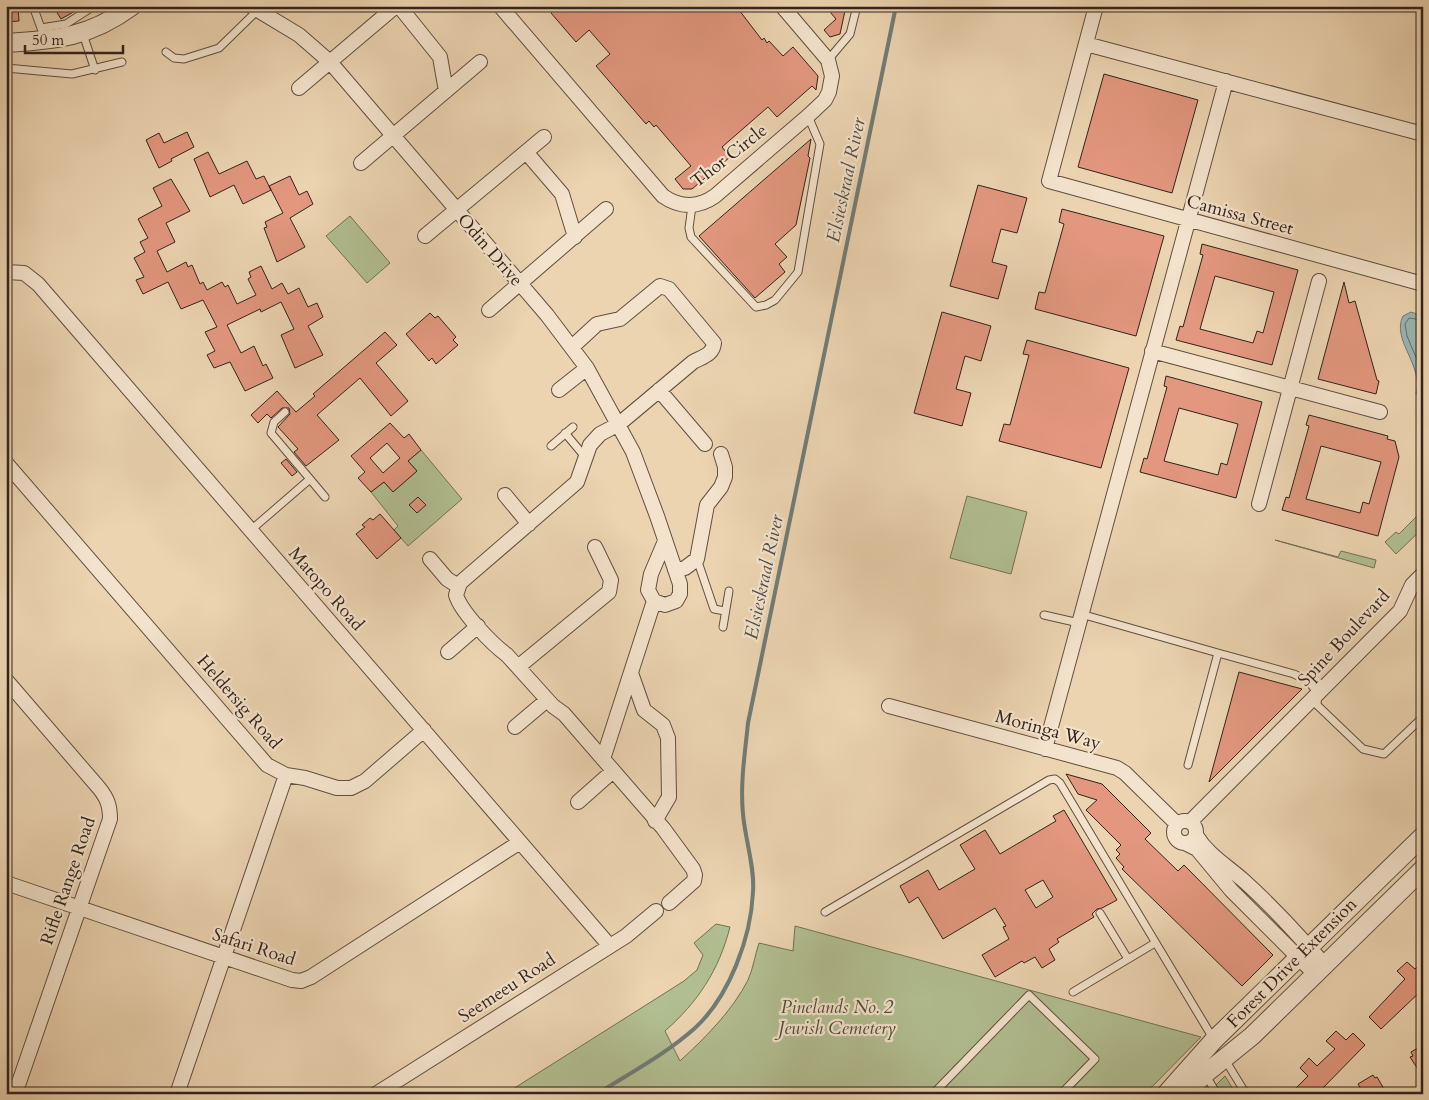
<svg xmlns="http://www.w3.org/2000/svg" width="1429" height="1100" font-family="Cardo,serif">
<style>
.green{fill:#b1be91;stroke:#727056}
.water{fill:#9ab7b3;stroke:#707c77}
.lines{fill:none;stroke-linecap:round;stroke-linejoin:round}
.shore{stroke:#666d68;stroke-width:1}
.stream{stroke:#707c77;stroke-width:4}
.building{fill:#e2977e;stroke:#32231c;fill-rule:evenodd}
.service-casing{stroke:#604f41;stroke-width:9}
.minor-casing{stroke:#604f41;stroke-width:16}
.tertiary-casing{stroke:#604f41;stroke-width:20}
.service{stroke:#f3e3cc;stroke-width:7}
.minor{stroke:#f3e3cc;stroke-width:14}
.tertiary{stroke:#f3e3cc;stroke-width:18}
.labels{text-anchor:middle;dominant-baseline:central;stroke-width:4.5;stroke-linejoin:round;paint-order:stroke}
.street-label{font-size:18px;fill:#32231c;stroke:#f3e3cc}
.park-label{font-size:18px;font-style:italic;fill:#524a39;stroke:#f3e3cc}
.water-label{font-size:19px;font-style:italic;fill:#514f49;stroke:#f3e3cc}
</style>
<rect width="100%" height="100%" fill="#ecd4b1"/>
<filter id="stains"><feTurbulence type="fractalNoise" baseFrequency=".004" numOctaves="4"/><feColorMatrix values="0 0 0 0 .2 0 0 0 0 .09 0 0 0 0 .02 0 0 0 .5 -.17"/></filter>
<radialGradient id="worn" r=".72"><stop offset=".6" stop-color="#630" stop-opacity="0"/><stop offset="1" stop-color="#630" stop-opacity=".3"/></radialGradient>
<path class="green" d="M350,216L390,263L367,283L326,236Z
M421,450L462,499L408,546L394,530L398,526L371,492L384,482L393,492L417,471L408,461Z
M967,496L1027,512L1011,574L950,558Z
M1418,515L1422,529L1396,554L1385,542L1396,532L1399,534Z
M1275,540L1338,557L1341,551L1376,560L1374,568Z
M716,924L730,927C719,970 698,1002 665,1031L680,1061C706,1037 732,1011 748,980C753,969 755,955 759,943L793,951L795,926L1201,1037L1145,1094H505L684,981L697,970L703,955L694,943Z
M1225,1076L1236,1094H1207Z"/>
<path class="water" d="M1411,312L1423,316V398L1416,394C1424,365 1391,340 1403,316Z"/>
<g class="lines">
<path class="shore" d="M1423,320L1409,318L1405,324L1407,336L1423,374"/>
<path class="stream" d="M597,1094C630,1073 666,1054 695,1028C729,997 751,938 753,892C755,867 745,839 743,814C740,784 745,753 748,723L896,6"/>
</g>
<path class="building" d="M6,6H18L19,21L6,22Z
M53,6H84L61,19Z
M559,6H736L762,40L764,38L767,43L769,41L783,56L793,47L818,76L816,90L812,86L777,117L768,107L722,147L730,157L692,189H683L675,179L691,166L656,125L654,127L649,121L646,124L596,66L610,54L589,30L576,42L551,13Z
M825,6H846L840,34L830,37L824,30L836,19Z
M1104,74L1198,100L1172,193L1078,167Z
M187,132L194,147L171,159L172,161L159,168L146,140L159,133L164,143Z
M811,139L808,156L810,158L796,225L775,244L787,257L779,264L785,272L755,298L699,236Z
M208,152L219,174L247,161L256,179L264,176L271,190L243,204L234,185L210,197L194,159Z
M290,176L299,195L307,191L313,204L290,218L305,247L277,262L264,228L267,227L265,222L283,213L269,186Z
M171,179L190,211L166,223L175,242L157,251L167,272L186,262L188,267L192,265L200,284L203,282L207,290L222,282L225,287L228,285L237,304L256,295L248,279L251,277L249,272L261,266L272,289L282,283L288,294L299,288L308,307L317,303L323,317L308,326L323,355L295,368L281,335L294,329L281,302L261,312L260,309L227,325L241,353L254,346L263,366L266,364L273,378L245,391L230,362L214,368L207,355L215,351L205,332L217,327L203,300L181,309L168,282L143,294L136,280L144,277L134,258L145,252L140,242L148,238L138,219L162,206L153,188Z
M978,185L1027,198L1017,233L1001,229L992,262L1007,266L998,299L950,286Z
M1062,209L1164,236L1136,336L1035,309L1039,292L1045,293L1064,224L1059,222Z
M1202,244L1298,270L1272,365L1176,340L1180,326L1183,327L1203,255L1200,254ZM1215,276L1274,292L1263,333L1257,331L1253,343L1200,329Z
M1344,282L1349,303L1355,301L1377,380L1379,381L1376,394L1318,379Z
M942,312L991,326L981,361L965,356L956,389L971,393L962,426L914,413Z
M430,313L435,318L438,316L456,337L453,340L458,345L436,364L432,358L429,361L406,334Z
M385,332L397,345L376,363L408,401L391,416L360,378L317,415L339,440L306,466L294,452L298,449L278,427L290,414L289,408H282L271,418L267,414L258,423L251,415L277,391L296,412L315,396L313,394Z
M1027,340L1129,368L1101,468L999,441L1004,424L1010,425L1029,355L1023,354Z
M1166,376L1262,402L1236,498L1140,472L1144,458L1147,459L1167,387L1164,386ZM1179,408L1238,424L1227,465L1221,463L1218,475L1164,461Z
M1309,415L1388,436L1387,439L1395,441L1399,457L1378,536L1282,510L1286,497L1289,498L1309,426L1306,425ZM1321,446L1381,462L1369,504L1363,502L1360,513L1306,499Z
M390,423L404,438L409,434L421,450L408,461L417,471L393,492L384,482L371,492L358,478L365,472L351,456ZM387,443L400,458L383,473L370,458Z
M286,459L297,472L292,476L281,463Z
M418,497L426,505L417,513L409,505Z
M380,514L401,538L377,559L356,534L365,527L362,525L370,518L373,520Z
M1239,672L1302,689L1209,782Z
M1066,774L1102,784L1151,833L1145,839L1178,871L1184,865L1273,955L1242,986L1122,869L1124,867L1116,858L1120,854L1116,850L1121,845L1086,810L1097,800L1078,794Z
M1064,810L1117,900L1102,908L1097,909L1092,914L1094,917L1057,939L1059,942L1049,949L1055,960L1042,968L1035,957L1024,963L1022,961L995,977L982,955L1009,939L1003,927L1006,926L995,908L943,939L918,897L909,903L900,886L928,870L939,890L975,869L960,845L985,830L1000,854L1056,821L1053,816ZM1043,880L1053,897L1036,908L1025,890Z
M1407,962L1415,969L1423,962V989L1381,1029L1369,1017L1405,979L1397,971Z
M1336,1031L1346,1040L1353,1033L1365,1045L1317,1094H1290L1308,1076L1300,1068L1309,1058L1317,1066L1335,1049L1326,1041Z
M1423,1045V1077L1410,1057L1413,1056L1411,1052Z
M1373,1075L1375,1078L1377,1077L1387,1094H1364L1358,1084Z"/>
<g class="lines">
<g class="service-casing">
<path id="service" d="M33,6L42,31
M41,28L66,24L94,6
M83,34L95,70
M166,52L174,58L184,59L219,48L258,10
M828,60L850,34L857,6
M6,68L72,74L122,62
M692,206L689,228L691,237L756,307L766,305L775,300L798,272L820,144L808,116
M285,412L274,422L271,433L310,479
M565,433L586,458
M551,446L573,427
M251,530L310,479L325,497
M697,559L714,609L725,611
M1081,614L1218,653
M1044,615L1079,623
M723,627L729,591
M1188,765L1218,653L1294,674L1308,681L1318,693L1317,705L1363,749L1384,754L1423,717
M825,912L1049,780L1055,779L1060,783L1214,1040
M1100,913L1128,959
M1073,992L1155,943
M1224,1058L1246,1094
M1205,1074L1217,1094
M933,1094L1029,995L1095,1059L1061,1094"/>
</g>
<g class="minor-casing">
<path id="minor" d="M251,6L299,35L330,62L547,315L587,368L633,452L657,516L680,584V594L676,601L665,605L654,601L648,590L651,574L665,541
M399,6L440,57L446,91
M500,6L663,196C680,208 698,208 715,196L808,116L825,100L829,92L832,76L828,60L782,6
M1096,6L1049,181L1423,284
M1086,44L1423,134
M299,88L396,6
M526,152L562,194L575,237
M361,163L480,62
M425,236L544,137
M6,272L24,273L38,284L609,945
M489,310L606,209
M572,347L597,324L620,319L660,286L669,289L714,343C713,355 702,357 693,362L619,424L600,434L590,445L577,482L460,583L456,595C461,612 492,644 507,655L553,706L564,714L663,828L693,869L695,875L694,881L669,903
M1152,351L1380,412
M559,390L587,368
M659,390L705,444
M6,463L267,765L286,775L305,778L337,788H351L365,781L424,730
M505,495L529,524
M1259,504L1319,281
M430,559L447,579L458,586
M675,570L685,568L697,559L707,505L721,487L725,477V467L721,454
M448,652L478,626
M518,667L609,592L611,580L595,547
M631,673L644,710L663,725L668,738L669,797L655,821
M6,680L99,788C107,798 110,805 110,819L15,1094
M889,706L1117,768L1125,773L1177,824
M515,727L547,700
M1045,749L1226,81
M603,759L654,601
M578,802L613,771
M1174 832a11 11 0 1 1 22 0a11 11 0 1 1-22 0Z
M1190,822L1400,611L1412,585L1423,574
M1196,835C1208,855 1226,865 1243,880C1272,906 1298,935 1324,964
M1187,844L1197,849L1231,890L1314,973
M6,883L292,980L301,981L311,977L520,842
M177,1094L286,775
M376,1094L626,936L656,911"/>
</g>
<g class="tertiary-casing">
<path id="tertiary" d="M6,43C57,40 90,37 132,6
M1166,1094L1214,1040L1423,836
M1185,1094L1205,1074L1252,1036L1423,869"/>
</g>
<use href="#service" class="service"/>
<use href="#minor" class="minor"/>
<use href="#tertiary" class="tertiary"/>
</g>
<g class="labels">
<g class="street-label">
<text transform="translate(729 156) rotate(-38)">Thor Circle</text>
<text transform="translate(1240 215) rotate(15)">Camissa Street</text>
<text transform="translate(490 250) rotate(49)">Odin Drive</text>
<text transform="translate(326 589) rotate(49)">Matopo Road</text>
<text transform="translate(1344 638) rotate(-47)">Spine Boulevard</text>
<text transform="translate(239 702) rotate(49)">Heldersig Road</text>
<text transform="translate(1048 730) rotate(15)">Moringa Way</text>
<text transform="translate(68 881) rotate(-71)">Rifle Range Road</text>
<text transform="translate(254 947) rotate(18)">Safari Road</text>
<text transform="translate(1292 963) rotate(-45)">Forest Drive Extension</text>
<text transform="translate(507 988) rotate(-33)">Seemeeu Road</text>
</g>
<g class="park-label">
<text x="837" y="1007">Pinelands No. 2<tspan x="837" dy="21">Jewish Cemetery</tspan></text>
</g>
<g class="water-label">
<text transform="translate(846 180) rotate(-78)">Elsieskraal River</text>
<text transform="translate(764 577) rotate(-78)">Elsieskraal River</text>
</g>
</g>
<rect width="1429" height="1100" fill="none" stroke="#ecd4b1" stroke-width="25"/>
<rect x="8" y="8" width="1414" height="1085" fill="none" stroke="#32231c" stroke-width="2.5"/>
<rect x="12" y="12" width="1404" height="1075" fill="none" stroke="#32231c"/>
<path d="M25 45v8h98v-8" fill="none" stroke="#32231c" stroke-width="2.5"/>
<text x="32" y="45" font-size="15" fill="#32231c" stroke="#f3e3cc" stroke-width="4" paint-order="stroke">50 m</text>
<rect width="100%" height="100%" filter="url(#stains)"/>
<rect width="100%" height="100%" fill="url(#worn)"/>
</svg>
